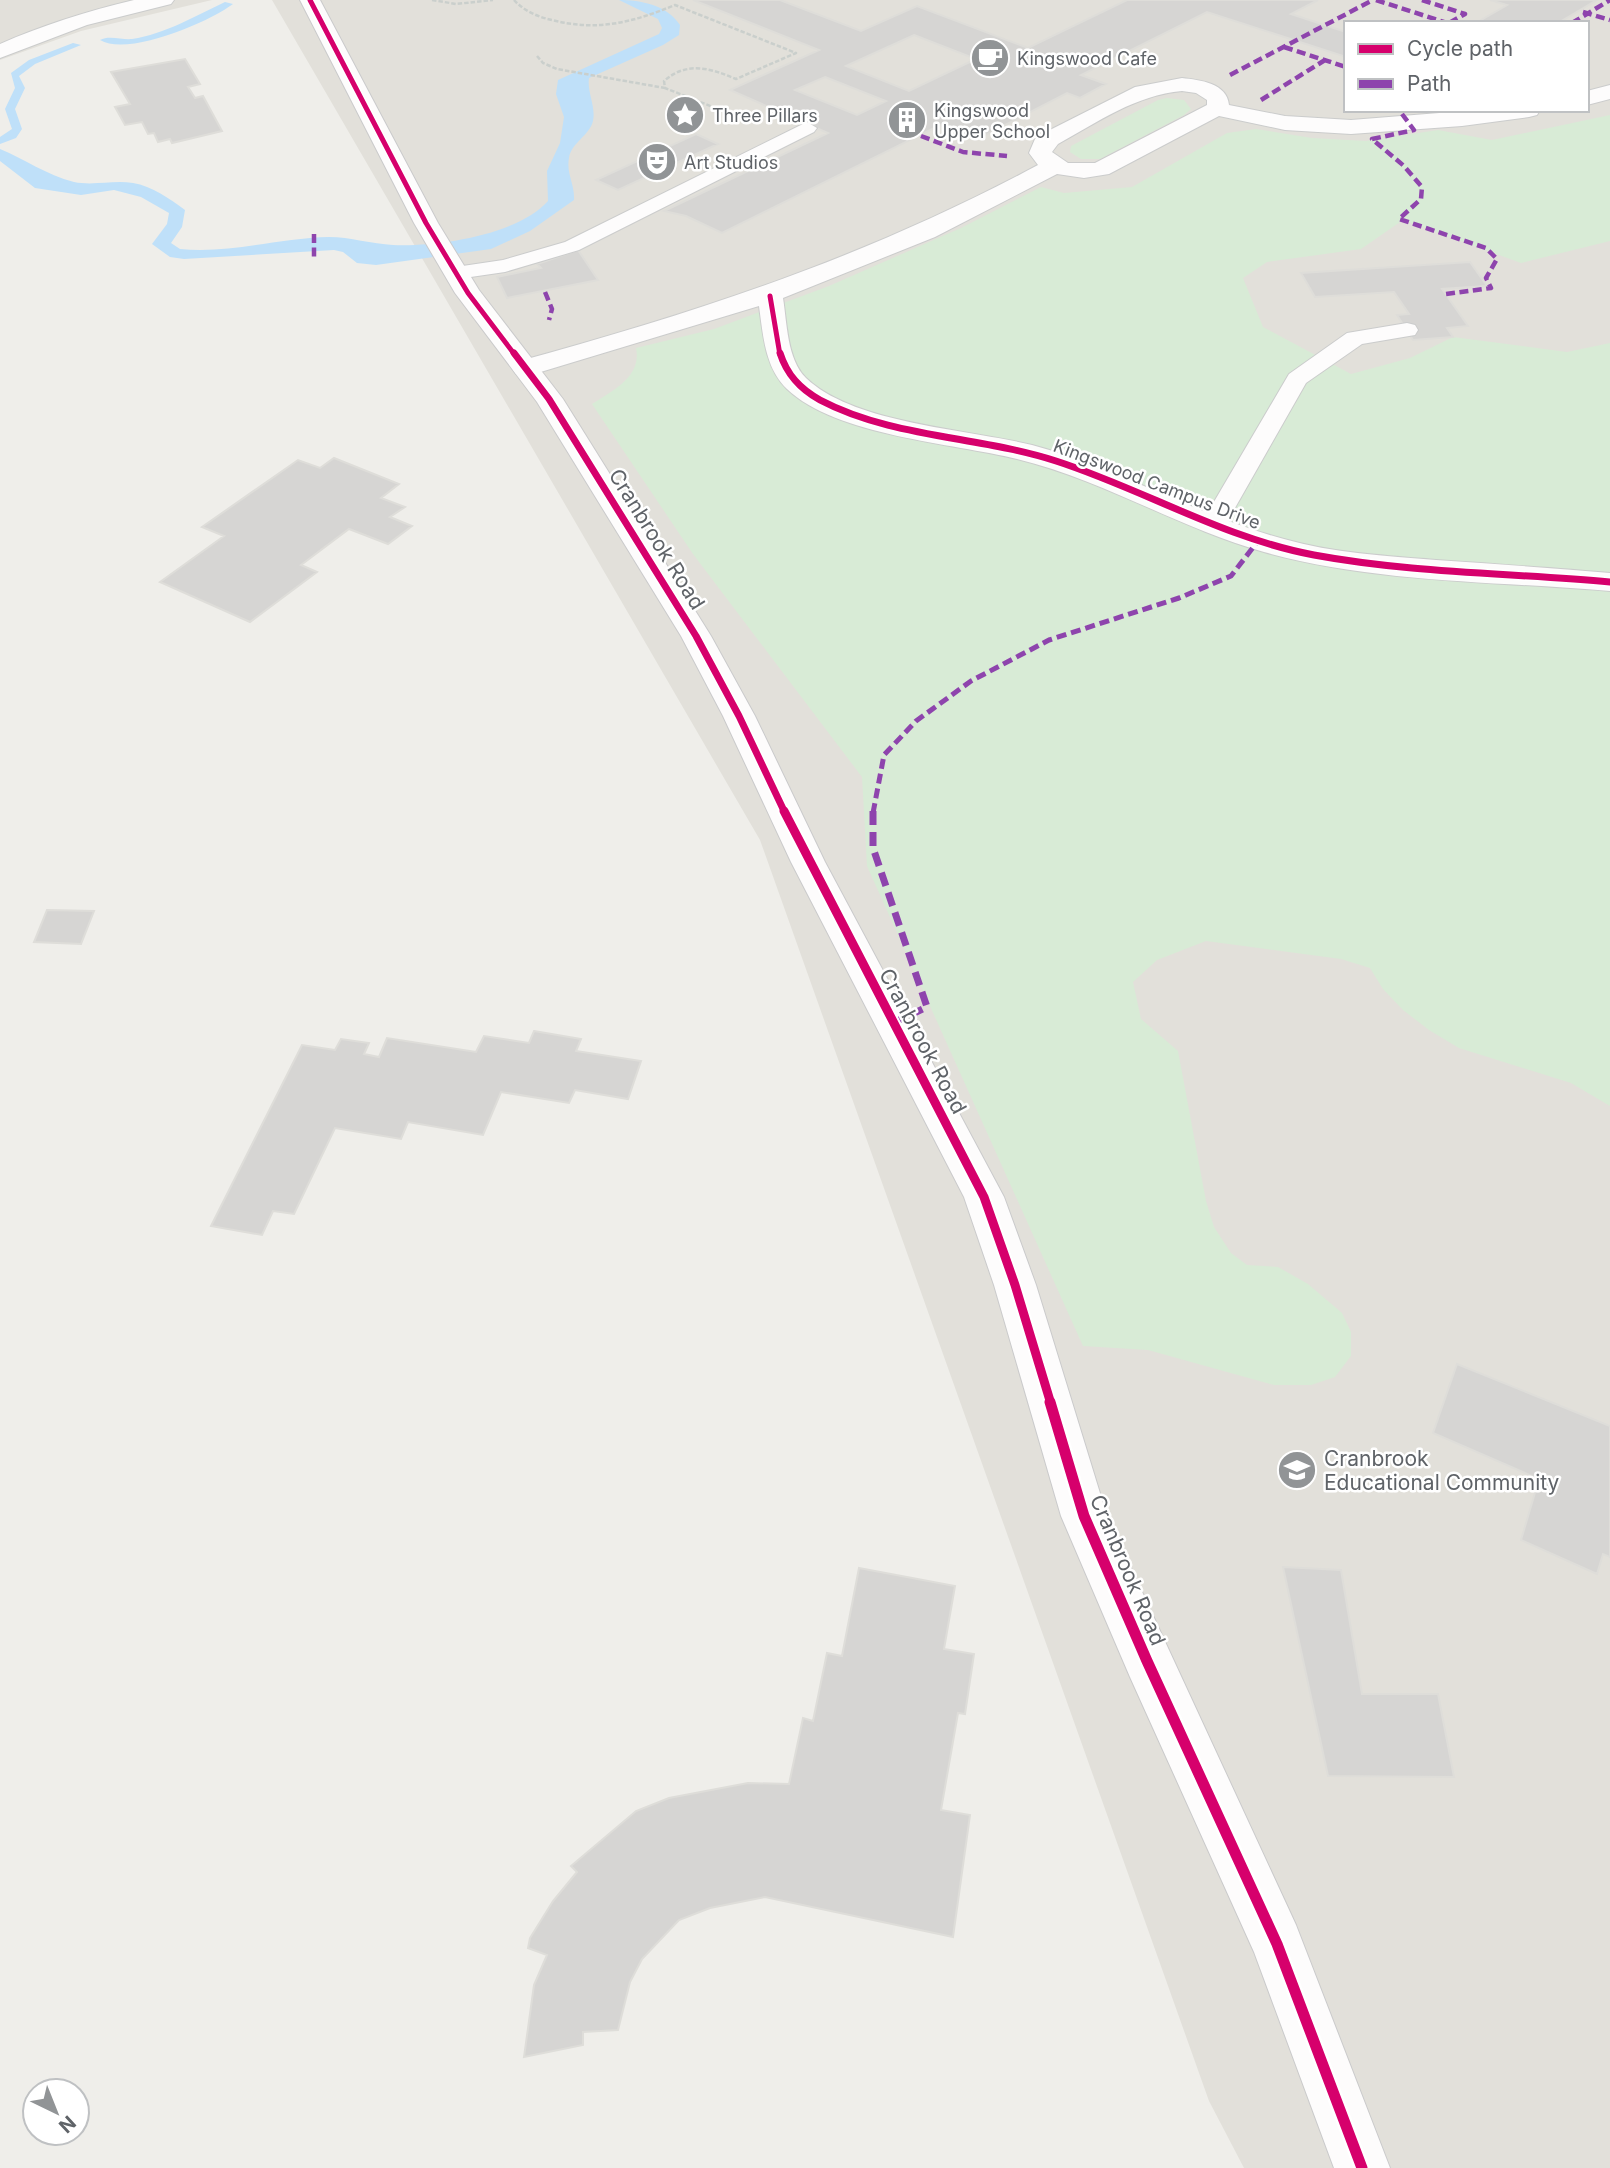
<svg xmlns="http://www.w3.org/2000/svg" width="1610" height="2168" font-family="Inter,sans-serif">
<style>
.education{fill:#e2e0da;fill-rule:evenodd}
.green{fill:#d8ebd6}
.water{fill:#bfe0f9}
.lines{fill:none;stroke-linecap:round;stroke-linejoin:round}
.stream{fill:#bfe0f9;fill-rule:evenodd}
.building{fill:#d6d5d3;stroke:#deddd9;stroke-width:2;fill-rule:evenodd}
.lane-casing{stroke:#cbcccc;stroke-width:2}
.street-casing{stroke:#cbcccc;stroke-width:2}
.secondary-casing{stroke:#cacacb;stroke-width:2}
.path{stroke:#cacfcc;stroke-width:2.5;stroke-dasharray:4.5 2;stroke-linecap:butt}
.lane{fill:#fdfcfc;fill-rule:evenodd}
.street{fill:#fdfcfc;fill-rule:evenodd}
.secondary{fill:#fdfcfc;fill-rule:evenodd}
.quiet-far2{stroke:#8e44ad;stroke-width:4.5;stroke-dasharray:9 4.5;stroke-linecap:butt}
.quiet-far1{stroke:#8e44ad;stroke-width:5;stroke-dasharray:10 5;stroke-linecap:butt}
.quiet{stroke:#8e44ad;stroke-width:7;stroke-dasharray:14 7;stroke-linecap:butt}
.cycleway-far3-casing{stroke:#fff;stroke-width:8}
.cycleway-far2-casing{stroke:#fff;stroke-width:10}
.cycleway-far1-casing{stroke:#fff;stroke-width:13}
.cycleway-casing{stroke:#fff;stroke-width:16}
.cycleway-far3{stroke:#d6006c;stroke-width:5}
.cycleway-far2{stroke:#d6006c;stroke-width:7}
.cycleway-far1{stroke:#d6006c;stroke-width:9}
.cycleway{stroke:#d6006c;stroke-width:11}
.labels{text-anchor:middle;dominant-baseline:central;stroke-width:5;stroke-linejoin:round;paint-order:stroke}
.far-poi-label{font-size:18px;fill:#5f6368;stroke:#fff;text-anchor:start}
.far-street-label{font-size:18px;fill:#5f6368;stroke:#fff}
.street-label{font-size:21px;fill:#5f6368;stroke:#fff}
.poi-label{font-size:21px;fill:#5f6368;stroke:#fff;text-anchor:start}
</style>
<rect width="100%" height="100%" fill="#efeeea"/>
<path class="education" d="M0,0H212L81,31L0,60Z
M272,0H1610V2168H1244L1209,2101L760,840ZM1346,23H1587V110H1346Z"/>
<path class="green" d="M1167,98L1184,100L1191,109L1184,115L1100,159H1081L1070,152L1071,146L1158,100Z
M1610,115V241L1521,263L1403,220L1361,249L1267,262L1243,278L1263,327L1351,374L1410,358L1453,337L1567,352L1610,343V1106L1571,1083L1459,1048L1429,1030L1403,1010L1383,989L1370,968L1341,959L1206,941L1157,960L1133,982L1141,1019L1178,1051L1206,1201L1214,1227L1231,1253L1247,1265L1278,1267L1308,1284L1342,1313L1351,1332V1356L1335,1377L1311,1385H1274L1148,1350L1083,1346L867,866L862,777L693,554L592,404C614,390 642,376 636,348L714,329L829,286L961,228L1041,187L1064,193L1132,187L1227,133L1256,129L1312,138L1366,141L1438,130L1492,140Z"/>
<path class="water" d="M619,0C641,0 667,5 680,25L679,35L663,45L589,78C587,93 596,106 593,121C590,135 571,143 569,158C566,174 575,184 574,200L530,231L491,249L376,265L357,263L343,252L334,250L184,259L170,257L152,244L167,224L169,213L141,197L114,190L81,195L35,188L0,161V149C25,159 46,175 74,182C93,186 113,180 133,183C152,186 170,199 185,210L182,227L171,243L180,249C230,254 279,238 329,237C350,237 372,244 393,245C437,247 518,235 548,201L547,171L560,143L564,117L556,94L558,80L659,34L662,28L658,19Z"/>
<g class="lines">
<path class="stream" d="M225,2L233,4C209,22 128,57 100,40C109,35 122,40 132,39C165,34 195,16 225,2Z
M73,43L81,45L35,64L19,76L25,88L15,109L22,129L16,138L0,144V137L12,129L5,109L15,88L11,73L29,60Z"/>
</g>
<path class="building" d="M693,0H780L861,31L917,6L1028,48L1127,0H1318L1291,14L1346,32V57L1207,12L1081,75L1106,84L1080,98L1067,93L976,140L940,125L722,233L686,216L664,211L828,133L730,90L819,50ZM914,35L976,59L909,91L846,66ZM825,77L886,101L857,115L795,90Z
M1490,0H1597L1558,23H1476L1507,5Z
M185,59L200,84L188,87L195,98L203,96L222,131L172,143L170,139L158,142L154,133L148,134L142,122L125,125L115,107L130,104L111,72Z
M696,134L718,144L618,190L596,180Z
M578,250L598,280L507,298L497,277L541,268L537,264Z
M1470,262L1487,286L1442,289L1468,326L1447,328L1453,337L1413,340L1397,315L1409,314L1394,292L1315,297L1301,273Z
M334,458L399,484L381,498L405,507L390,517L412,526L388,544L349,529L301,565L317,572L250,622L160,582L224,536L202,527L298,460L320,468Z
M47,910L94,911L81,944L34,942Z
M534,1031L581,1039L576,1051L641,1061L628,1099L575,1090L569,1103L501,1092L483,1135L408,1122L401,1139L335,1128L294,1214L273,1211L262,1235L211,1226L302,1045L335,1050L341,1039L369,1043L364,1054L379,1057L387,1038L476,1052L484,1036L529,1043Z
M1457,1364L1610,1426V1557L1603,1554L1597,1574L1521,1540L1539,1479L1433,1433Z
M1283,1567L1341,1570L1362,1694H1438L1454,1777L1328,1776Z
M859,1568L955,1586L944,1649L974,1654L965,1714L958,1713L941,1810L970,1815L953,1937L765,1897L710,1908L679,1920L642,1959L630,1982L618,2030L583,2032V2045L524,2057L534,1985L547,1955L528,1948L530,1938L553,1901L577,1872L571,1866L636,1811L669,1798L748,1783L789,1784L803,1718L813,1721L827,1653L842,1656Z"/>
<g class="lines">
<g class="lane-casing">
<path id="lane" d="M807,122L817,128L814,132L579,250L505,272L457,279L449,278L446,273L449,268L503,260L565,242Z
M1407,323L1415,325L1418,330L1415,335L1362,344L1306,383L1223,529L1214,532L1205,529L1201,524L1289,374L1347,333Z"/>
</g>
<g class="street-casing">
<path id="street" d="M134,0H174L171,4L87,25L0,58V44C43,25 88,11 134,0Z
M1182,78C1200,80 1227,83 1229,105L1285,116L1351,120L1477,110H1540L1537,115L1529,117L1462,126L1351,134L1285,130L1219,116L1109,174L1084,178L1057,174L935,237L783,298C787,323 787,359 806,378C854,424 968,429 1032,445C1119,468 1197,516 1284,539C1333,553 1386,556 1436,560C1494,564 1552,568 1610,573V591C1496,581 1375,583 1264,552C1179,528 1103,480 1017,459C953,443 836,436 787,389C765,368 763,335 759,306L534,374L525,376L516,374L512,368L516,362C700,312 869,256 1038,165L1029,153L1035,139L1042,134L1135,87ZM1182,91L1196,93L1207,100V105L1095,163H1068L1052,152L1058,144C1098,122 1136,95 1182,91Z
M1610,85V99L1587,105V91Z"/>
</g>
<g class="secondary-casing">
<path id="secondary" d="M300,0H320L438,223L479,290L563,399L711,636L755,716L825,862L1004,1197L1036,1285L1107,1516L1296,1925L1390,2168H1334L1254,1952L1130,1677L1061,1516L994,1285L964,1197L791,862L723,716L681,636L537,402L455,293L414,223Z"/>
</g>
<path class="path" d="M432,0L456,4L493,0
M514,0C524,11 538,17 552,20C598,32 633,22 675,5L796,53L736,79C710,68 687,61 664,81L665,88L743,119
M537,56L543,63L557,69L665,88"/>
<use href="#lane" class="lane"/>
<use href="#street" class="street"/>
<use href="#secondary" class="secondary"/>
<path class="quiet-far2" d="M1376,0L1447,23
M1422,0L1465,14L1449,23
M1583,12L1610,20
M1572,23L1610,0
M1284,47L1346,67
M1230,75L1373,0
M1261,100L1325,60
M1402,114L1414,130L1372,139L1404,166L1422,187L1421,199L1399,219L1486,248L1497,259L1486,278L1491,288L1446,294
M921,136L963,152L1007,156
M314,234V259
M545,292L552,309L549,320"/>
<path class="quiet-far1" d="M873,813L884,755L916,721L971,681L1049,640L1179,598L1231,576L1258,541"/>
<path class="quiet" d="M873,811V848L927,1007L893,1023"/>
<g class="cycleway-far3-casing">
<path id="cycleway-far3" d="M310,0L426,223L468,293L515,355
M770,296L780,355"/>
</g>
<g class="cycleway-far2-casing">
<path id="cycleway-far2" d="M514,353L549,399L696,636L739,716L785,813
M780,353C787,375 800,389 820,400C892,438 979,436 1056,461C1143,489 1223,538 1314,555C1411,573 1512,573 1610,582"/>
</g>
<g class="cycleway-far1-casing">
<path id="cycleway-far1" d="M784,811L984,1197L1015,1285L1051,1404"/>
</g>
<g class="cycleway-casing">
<path id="cycleway" d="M1050,1402L1084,1516L1147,1661L1277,1944L1362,2168"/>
</g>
<use href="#cycleway-far3" class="cycleway-far3"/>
<use href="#cycleway-far2" class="cycleway-far2"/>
<use href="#cycleway-far1" class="cycleway-far1"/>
<use href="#cycleway" class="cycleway"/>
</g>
<defs>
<g id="cafe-disc" transform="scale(2.0125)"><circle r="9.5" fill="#919496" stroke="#fff"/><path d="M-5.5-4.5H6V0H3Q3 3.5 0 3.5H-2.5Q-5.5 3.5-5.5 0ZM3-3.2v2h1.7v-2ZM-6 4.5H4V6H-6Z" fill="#fff"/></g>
<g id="sight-disc" transform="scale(2.0125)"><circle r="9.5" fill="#919496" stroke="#fff"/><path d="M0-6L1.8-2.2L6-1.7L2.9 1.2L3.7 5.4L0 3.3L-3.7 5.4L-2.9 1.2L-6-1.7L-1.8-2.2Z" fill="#fff"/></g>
<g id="building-disc" transform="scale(2.0125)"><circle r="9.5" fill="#919496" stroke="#fff"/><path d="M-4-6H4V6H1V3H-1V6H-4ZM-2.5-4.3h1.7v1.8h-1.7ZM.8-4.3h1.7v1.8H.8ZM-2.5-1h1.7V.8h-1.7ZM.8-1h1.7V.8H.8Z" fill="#fff"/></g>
<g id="theatre-disc" transform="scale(2.0125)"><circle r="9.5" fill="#919496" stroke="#fff"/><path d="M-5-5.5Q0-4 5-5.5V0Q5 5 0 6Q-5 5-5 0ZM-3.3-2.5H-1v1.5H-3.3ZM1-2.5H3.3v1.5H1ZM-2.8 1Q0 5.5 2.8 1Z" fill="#fff"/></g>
<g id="school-disc" transform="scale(2.0125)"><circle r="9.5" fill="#919496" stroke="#fff"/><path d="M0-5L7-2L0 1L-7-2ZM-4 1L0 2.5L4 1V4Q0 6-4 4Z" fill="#fff"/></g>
</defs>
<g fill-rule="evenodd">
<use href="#cafe-disc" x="990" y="58"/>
<use href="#sight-disc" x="685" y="115"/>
<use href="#building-disc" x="907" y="120"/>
<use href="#theatre-disc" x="657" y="162"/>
<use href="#school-disc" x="1297" y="1470"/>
</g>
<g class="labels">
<g class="far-poi-label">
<text x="1017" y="58">Kingswood Cafe</text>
<text x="934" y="110">Kingswood<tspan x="934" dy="21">Upper School</tspan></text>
<text x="712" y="115">Three Pillars</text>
<text x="684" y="162">Art Studios</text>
</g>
<g class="far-street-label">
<text transform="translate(1157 484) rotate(21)">Kingswood Campus Drive</text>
</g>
<g class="street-label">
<text transform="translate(657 539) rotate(58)">Cranbrook Road</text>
<text transform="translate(923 1041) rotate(62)">Cranbrook Road</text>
<text transform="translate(1128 1570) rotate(67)">Cranbrook Road</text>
</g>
<g class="poi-label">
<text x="1324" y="1458">Cranbrook<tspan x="1324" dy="24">Educational Community</tspan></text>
</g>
</g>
<rect x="1344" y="21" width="245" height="91" fill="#ffffff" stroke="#bfc1c3" stroke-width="2"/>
<rect x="1358" y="44" width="35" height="10" fill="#d6006c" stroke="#bfc1c3" stroke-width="2"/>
<text x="1407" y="56" font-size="21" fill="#5f6368">Cycle path</text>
<rect x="1358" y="79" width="35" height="10" fill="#8e44ad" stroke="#bfc1c3" stroke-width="2"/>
<text x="1407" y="91" font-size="21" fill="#5f6368">Path</text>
<g transform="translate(56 2112) rotate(137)"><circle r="33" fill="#ffffff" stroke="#bfc1c3" stroke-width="2"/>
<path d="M0-5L12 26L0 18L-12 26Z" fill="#919496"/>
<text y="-10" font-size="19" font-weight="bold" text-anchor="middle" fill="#5f6368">N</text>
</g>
</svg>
